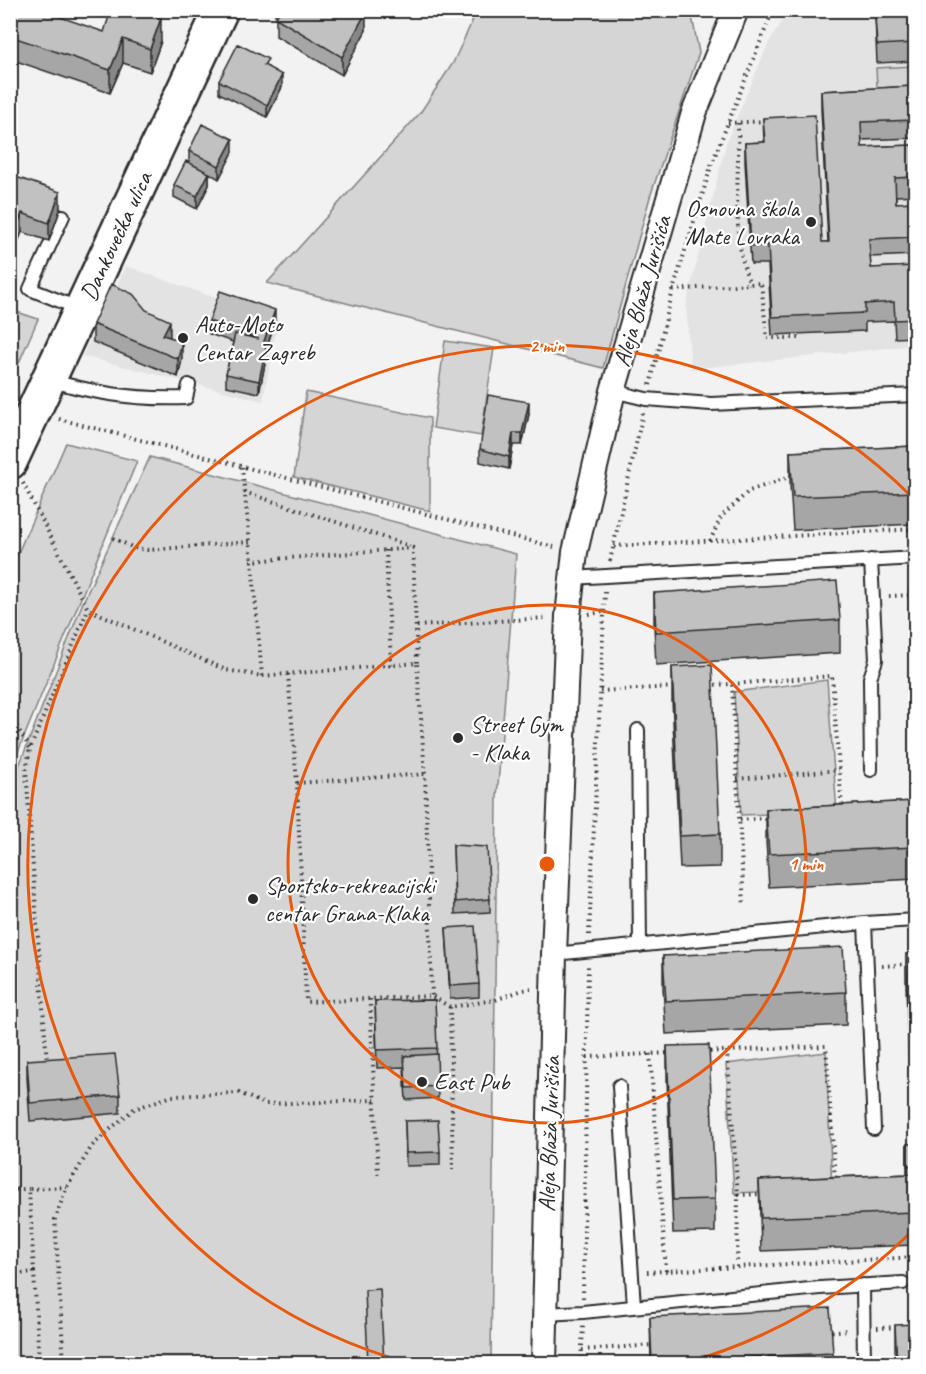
<svg xmlns="http://www.w3.org/2000/svg" width="926" height="1374" font-family="Caveat,sans-serif">
<style>
.built{fill:#e3e3e3}
.green{fill:#d5d5d5;stroke:#808080;stroke-width:1.5}
.lines{fill:none;stroke-linecap:round;stroke-linejoin:round}
.lane-casing{stroke:#2b2b2b;stroke-width:16}
.street-casing{stroke:#2b2b2b;stroke-width:28}
.secondary-casing{stroke:#2b2b2b;stroke-width:38}
.path{stroke:#2b2b2b;stroke-width:4;stroke-dasharray:1.5 4.5;stroke-linecap:butt}
.lane{stroke:#fff;stroke-width:12}
.street{stroke:#fff;stroke-width:24}
.secondary{stroke:#fff;stroke-width:33}
.wall{fill:#a6a6a6;stroke:#2b2b2b;stroke-width:1.5}
.shaded-wall{fill:#878787;stroke:#2b2b2b;stroke-width:1.5}
.building{fill:#c1c1c1;stroke:#2b2b2b;stroke-width:1.5}
.ring{fill:none;stroke:#e8590c;stroke-width:3}
.poi-dot{fill:#2b2b2b;stroke:#fff;stroke-width:2}
.labels{text-anchor:middle;dominant-baseline:central;stroke-width:4.5;stroke-linejoin:round;paint-order:stroke}
.poi-label{font-size:24px;fill:#2b2b2b;stroke:#fff;text-anchor:start}
.street-label{font-size:24px;fill:#2b2b2b;stroke:#fff}
.centre{fill:#e8590c;stroke:#fff;stroke-width:3}
.ring-label{font-size:18px;text-anchor:middle;font-weight:bold;fill:#e8590c;stroke:#fff;stroke-width:4.5;stroke-linejoin:round;paint-order:stroke}
</style>
<rect width="100%" height="100%" fill="#f2f2f2"/>
<filter id="ink" filterUnits="userSpaceOnUse"><feTurbulence type="fractalNoise" baseFrequency=".0167" numOctaves="2"/><feDisplacementMap in="SourceGraphic" scale="12" xChannelSelector="R" yChannelSelector="G"/><feConvolveMatrix kernelMatrix="1 2 1 2 8 2 1 2 1" color-interpolation-filters="sRGB"/></filter>
<g filter="url(#ink)">
<path class="built" d="M789,11H915V345L691,369L686,305L727,140L769,42Z
M126,266L278,320L263,401L82,356Z"/>
<path class="green" d="M477,11H691L699,53L650,197L603,368L267,283L420,113L453,63Z
M915,66V102L878,104L876,68Z
M11,310L38,319L11,381L10,310Z
M445,341L494,348L481,436L433,428Z
M306,392L430,418V511L294,477Z
M66,443L137,461L11,769V569Z
M150,457L516,554L497,798L491,1363H11L10,789L83,602Z
M827,680L837,812L741,815L734,692Z
M826,1052L832,1189L734,1193L726,1064Z"/>
<g class="lines">
<g class="lane-casing">
<path id="lane" d="M63,216L30,289L80,309
M50,380C95,394 139,400 186,398L189,385
M613,391L646,399L711,404L916,395
M871,560L876,660L870,678L871,770
M571,578L916,558
M638,730L640,946
M865,923L874,1129
M554,954L865,923L916,920
M619,1086L634,1306
M863,1285L864,1364
M544,1314L583,1312L820,1288L903,1283"/>
</g>
<g class="street-casing">
<path id="street" d="M544,1364L554,954L568,616L575,552L613,391L694,113L736,10"/>
</g>
<g class="secondary-casing">
<path id="secondary" d="M10,462L221,10"/>
</g>
<path class="path" d="M728,123L767,121
M738,123C740,174 730,236 750,284
M10,273L18,276
M673,290L761,283L767,338H800
M650,385L673,290L712,163L773,10
M59,419L554,547
M242,467L252,561
M23,483L88,609L226,670L262,676L417,663L425,774L432,996
M244,492L410,546
M113,538L134,548L148,550L250,542
M710,541L721,517L749,491L795,475
M614,546L916,529
M386,550L391,665
M610,561L643,413
M889,596L916,595
M589,614L603,612
M417,626L545,618
M288,674L297,783L306,1002L432,996L450,1007L495,1000L523,990L531,989
M262,676L252,561L413,548L417,663
M732,684L832,676L842,809
M709,685L732,684L744,906
M600,691L675,687
M10,716L30,748
M737,779L839,770
M297,783L425,774
M740,820L771,818
M589,935L605,592
M882,966L916,964
M370,999L378,1176
M450,1007L453,1170
M727,1051L738,1195
M704,1052L826,1046L835,1180
M650,1054L666,1271
M587,1057L670,1053
M47,1063L26,770L30,749L88,609
M10,1190L29,1189
M737,1267L738,1195L762,1194
M34,1272L29,1189L67,1187
M647,1272L916,1257
M10,1275L34,1272L39,1364
M583,1298L588,966
M877,1328L900,1327
M826,1332L849,1330
M582,1350L654,1345
M64,1364L55,1219L67,1187L92,1146L115,1125L134,1109L172,1096L239,1093L265,1104L375,1100
M581,1364L583,1326"/>
<use href="#lane" class="lane"/>
<use href="#street" class="street"/>
<use href="#secondary" class="secondary"/>
</g>
<path class="wall" d="M10,10L104,32L161,41L150,72L123,63L110,93L10,59Z
M275,10H363L366,30L342,75L276,36V18L277,16L275,15Z
M915,14V61L877,63L875,16Z
M268,67L282,87L267,117L219,93V81Z
M915,86V138L861,140L862,147L915,145V195L896,196V203L915,202V255L870,257L871,268L915,266V337L895,338L894,321L865,322V331L772,335L768,264H751L745,162V143L764,142L763,118L822,242H828L821,109V91Z
M189,151L233,152L219,179L209,173V185L197,209L174,197V185L189,163Z
M10,183L60,210L49,241L22,232L10,260Z
M146,310L170,337L182,359L178,377L93,342V324Z
M209,321L275,322L267,346V354L259,393L226,386V374L233,342L209,334Z
M529,414L522,445H513L509,469L480,462V449Z
M915,446V524L793,530L790,485V452Z
M909,590H915V759L909,623Z
M654,593L840,620V653L656,665L654,626Z
M672,667L720,834V867L680,868L672,700Z
M915,801V879L769,887L766,841V809Z
M453,845L490,899V912L455,914Z
M446,928L479,984V997L450,999Z
M906,954H915V1245L761,1251L759,1180L907,1174V1144H912L906,987Z
M663,956L846,992V1025L666,1034L663,988Z
M435,1000L438,1098L406,1100L404,1067L377,1068L375,1001Z
M667,1046L715,1199V1232L673,1233L667,1079Z
M27,1060L120,1095V1113L30,1121L27,1078Z
M405,1121L440,1152V1165L406,1166Z
M650,1317L833,1353V1364H651Z
M895,1325L915,1364H895Z"/>
<path class="shaded-wall" d="M366,12V30L342,75V57Z
M161,18V41L150,72V49Z
M123,39V63L110,93V70Z
M282,75V87L267,117V105Z
M233,139V152L219,179V166Z
M209,173V185L197,209V196Z
M60,192V210L49,241V223Z
M22,213V232L11,260V242Z
M275,310V322L267,346V354L259,393V381L264,341Z
M170,321V339L163,353V335Z
M182,341V359L178,377V359Z
M529,402V414L522,445V433Z
M513,433V445L509,469V457Z"/>
<path class="building" d="M10,10H40L104,32L111,10H140L161,18L150,49L123,39L110,70L10,36Z
M280,10H363L366,12L342,57L276,18Z
M915,14V43L877,45L875,16Z
M238,44L268,59L264,65L282,75L267,105L219,81Z
M915,86V120L861,122L862,147L915,145V177L895,178L896,203L915,202V237L869,239L871,268L915,266V319L895,320L894,302L865,304V313L772,317L768,245L751,246L745,143L765,142L763,118L815,115L822,242H829L821,91Z
M202,124L233,139L219,166L189,151Z
M186,161L209,173L197,196L174,185Z
M13,176L60,192L49,223L22,213L11,242L10,183Z
M111,284L133,294L146,310L170,321L163,335L182,341L178,359L93,324Z
M220,291L275,310L264,341L267,342L259,381L226,374L235,334L259,339L209,321Z
M488,395L529,402L522,433H513L509,457L480,449Z
M915,446V492L793,497L790,452Z
M837,581L840,620L656,632L654,593Z
M909,590H915V726Z
M712,665L720,834L680,836L672,667Z
M915,801V847L769,854L766,809Z
M453,845L487,847L490,899L455,902Z
M475,926L479,984L450,986L446,928Z
M843,947L846,992L666,1001L663,956Z
M906,954H915V1114H912Z
M435,1000L437,1048L377,1050L375,1001Z
M709,1045L715,1199L673,1200L667,1046Z
M115,1054L120,1095L30,1103L27,1060Z
M437,1054L438,1086L406,1088L404,1056Z
M438,1120L440,1152L406,1153L405,1121Z
M907,1144H915V1165L907,1166Z
M915,1174V1212L761,1218L759,1180Z
M380,1289L384,1364H368L365,1290Z
M830,1308L833,1353L652,1362L650,1317Z
M915,1324V1364H897L895,1325Z"/>
</g>
<g class="ring">
<circle cx="547" cy="864" r="259"/>
<path d="M913 1230A518 518 0 0 1 685 1363M409 1363A518 518 0 1 1 913 498"/>
</g>
<g class="poi-dot">
<circle cx="811" cy="222" r="6"/>
<circle cx="183" cy="338" r="6"/>
<circle cx="458" cy="738" r="6"/>
<circle cx="253" cy="899" r="6"/>
<circle cx="422" cy="1082" r="6"/>
</g>
<g class="labels">
<g class="poi-label">
<text x="799" y="208" text-anchor="end">Osnovna škola<tspan x="799" dy="28">Mate Lovraka</tspan></text>
<text x="195" y="324">Auto-Moto<tspan x="195" dy="28">Centar Zagreb</tspan></text>
<text x="470" y="724">Street Gym<tspan x="470" dy="28">- Klaka</tspan></text>
<text x="265" y="885">Sportsko-rekreacijski<tspan x="265" dy="28">centar Grana-Klaka</tspan></text>
<text x="434" y="1082">East Pub</text>
</g>
<g class="street-label">
<text transform="translate(116 236) rotate(-65)">Dankovečka ulica</text>
<text transform="translate(642 291) rotate(-74)">Aleja Blaža Jurišića</text>
<text transform="translate(549 1134) rotate(-88)">Aleja Blaža Jurišića</text>
</g>
</g>
<circle cx="547" cy="864" r="9" class="centre"/>
<g class="ring-label">
<text x="547" y="352">2 min</text>
<text x="806" y="870">1 min</text>
</g>
<rect width="926" height="1374" fill="none" stroke="#fff" stroke-width="36"/>
<rect x="18" y="18" width="890" height="1338" fill="none" stroke="#2b2b2b" stroke-width="2" filter="url(#ink)"/>
</svg>
